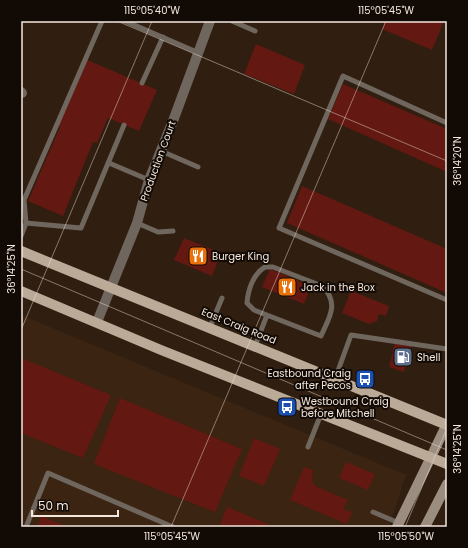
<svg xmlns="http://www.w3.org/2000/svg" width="468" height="548" font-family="Poppins,sans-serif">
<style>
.built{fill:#3b2411}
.building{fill:#631811}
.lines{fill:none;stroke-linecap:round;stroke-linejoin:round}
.lane{stroke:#6f665e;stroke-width:5}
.street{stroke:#6f665e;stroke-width:10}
.secondary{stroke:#9b8d80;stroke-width:10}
.primary{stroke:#bcaa99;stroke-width:10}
.ticks{fill:none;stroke:#f4e7de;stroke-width:1;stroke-opacity:0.45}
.labels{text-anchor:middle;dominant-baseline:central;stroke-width:4;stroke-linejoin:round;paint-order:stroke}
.street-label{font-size:10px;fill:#f4e7de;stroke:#120b05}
.poi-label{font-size:10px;fill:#f4e7de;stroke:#120b05;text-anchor:start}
.neatline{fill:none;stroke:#f4e7de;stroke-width:1.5}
.ticks-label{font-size:10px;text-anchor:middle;fill:#f4e7de}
</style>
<rect width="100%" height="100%" fill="#301f10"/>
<path class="built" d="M21,315L406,475L389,527H21Z"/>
<path class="building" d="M385,21H444L432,50L382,29Z
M256,44L305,65L294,94L244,74Z
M85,59L157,90L139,131L108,118L97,143L93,142L63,216L28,201L60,127L56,125Z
M343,84L447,129V172L328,119Z
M302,186L447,249V293L287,223Z
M184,238L221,253L212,276L174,260Z
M270,269L311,286L304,304L262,287Z
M351,291L389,306L386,316L379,314L377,321L369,324L342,313Z
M396,339L412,343L404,372L389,367Z
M21,358L111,395L83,458L21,433Z
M120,398L242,449L215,512L94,464Z
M254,438L280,449L264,486L239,476Z
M346,462L375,474L368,490L339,478Z
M304,467L313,470L312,480L315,486L348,500L343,509L352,512L347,524L290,500Z
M227,507L275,527H219Z
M41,516L68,527H37Z"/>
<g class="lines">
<path class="lane" d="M125,21L199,53
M232,21L255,31
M142,83L163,37
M447,123L343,76L279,228L447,300
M161,151L198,167
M109,163L149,180
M26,223L81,228L124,125
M137,223L158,232L173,231
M21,236L26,223L24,200L102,21
M265,267H273L322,286C340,303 329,318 321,336L254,310L247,303C248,290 253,274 265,267Z
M210,327L222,298
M255,346L267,315
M335,379L351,335L447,349
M308,447L321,414
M373,512L399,523
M26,527L48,473L173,527"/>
<path class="street" d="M21,92L22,93
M97,322L137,223L149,180L173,121L210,21"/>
<path class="secondary" d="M397,527L447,424
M425,527L447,484"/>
<path class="primary" d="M21,251L447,425
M21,291L161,350L447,464"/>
</g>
<path class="ticks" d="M117,21L447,161M21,269L447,450M21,330L152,21M171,527L386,21M405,527L447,428"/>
<defs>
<g id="restaurant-square" transform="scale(1)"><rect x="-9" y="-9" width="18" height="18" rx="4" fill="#e8710a" stroke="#120b05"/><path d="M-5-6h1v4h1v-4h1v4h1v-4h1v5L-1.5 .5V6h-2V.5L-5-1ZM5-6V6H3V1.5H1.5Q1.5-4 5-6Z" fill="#fff"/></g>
<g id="fuel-square" transform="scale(1)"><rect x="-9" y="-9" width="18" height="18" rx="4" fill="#5c6f8a" stroke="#120b05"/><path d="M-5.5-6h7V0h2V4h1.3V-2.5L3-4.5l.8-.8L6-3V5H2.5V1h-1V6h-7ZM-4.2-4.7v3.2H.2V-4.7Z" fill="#fff"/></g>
<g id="bus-square" transform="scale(1)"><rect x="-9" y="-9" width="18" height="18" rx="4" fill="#1a4fb4" stroke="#120b05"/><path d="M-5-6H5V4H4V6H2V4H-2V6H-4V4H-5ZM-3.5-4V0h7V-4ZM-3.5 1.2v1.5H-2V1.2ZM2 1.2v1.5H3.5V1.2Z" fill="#fff"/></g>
</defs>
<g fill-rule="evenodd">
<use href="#restaurant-square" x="198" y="256"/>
<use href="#restaurant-square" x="287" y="287"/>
<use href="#fuel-square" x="403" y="357"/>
<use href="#bus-square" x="365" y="379"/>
<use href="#bus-square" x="287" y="407"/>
</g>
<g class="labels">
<g class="street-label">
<text transform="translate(158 161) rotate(-70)">Production Court</text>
<text transform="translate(239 326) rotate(22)">East Craig Road</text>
</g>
<g class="poi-label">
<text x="212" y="256">Burger King</text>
<text x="301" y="287">Jack in the Box</text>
<text x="417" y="357">Shell</text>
<text x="351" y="373" text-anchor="end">Eastbound Craig<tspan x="351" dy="12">after Pecos</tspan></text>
<text x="301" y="401">Westbound Craig<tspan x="301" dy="12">before Mitchell</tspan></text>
</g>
</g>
<rect width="468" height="548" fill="none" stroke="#120b05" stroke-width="44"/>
<path d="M32 510v6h86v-6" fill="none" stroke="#f4e7de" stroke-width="2"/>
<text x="38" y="510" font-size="12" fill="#f4e7de" stroke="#120b05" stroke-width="3" paint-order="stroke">50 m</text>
<rect x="22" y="22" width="424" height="504" class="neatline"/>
<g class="ticks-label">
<text x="152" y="14">115°05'40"W</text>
<text x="386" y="14">115°05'45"W</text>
<text transform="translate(457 161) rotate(-90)" y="4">36°14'20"N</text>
<text transform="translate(11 269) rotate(-90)" y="4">36°14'25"N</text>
<text transform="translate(457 449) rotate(-90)" y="4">36°14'25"N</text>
<text x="172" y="540">115°05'45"W</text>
<text x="406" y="540">115°05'50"W</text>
</g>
</svg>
